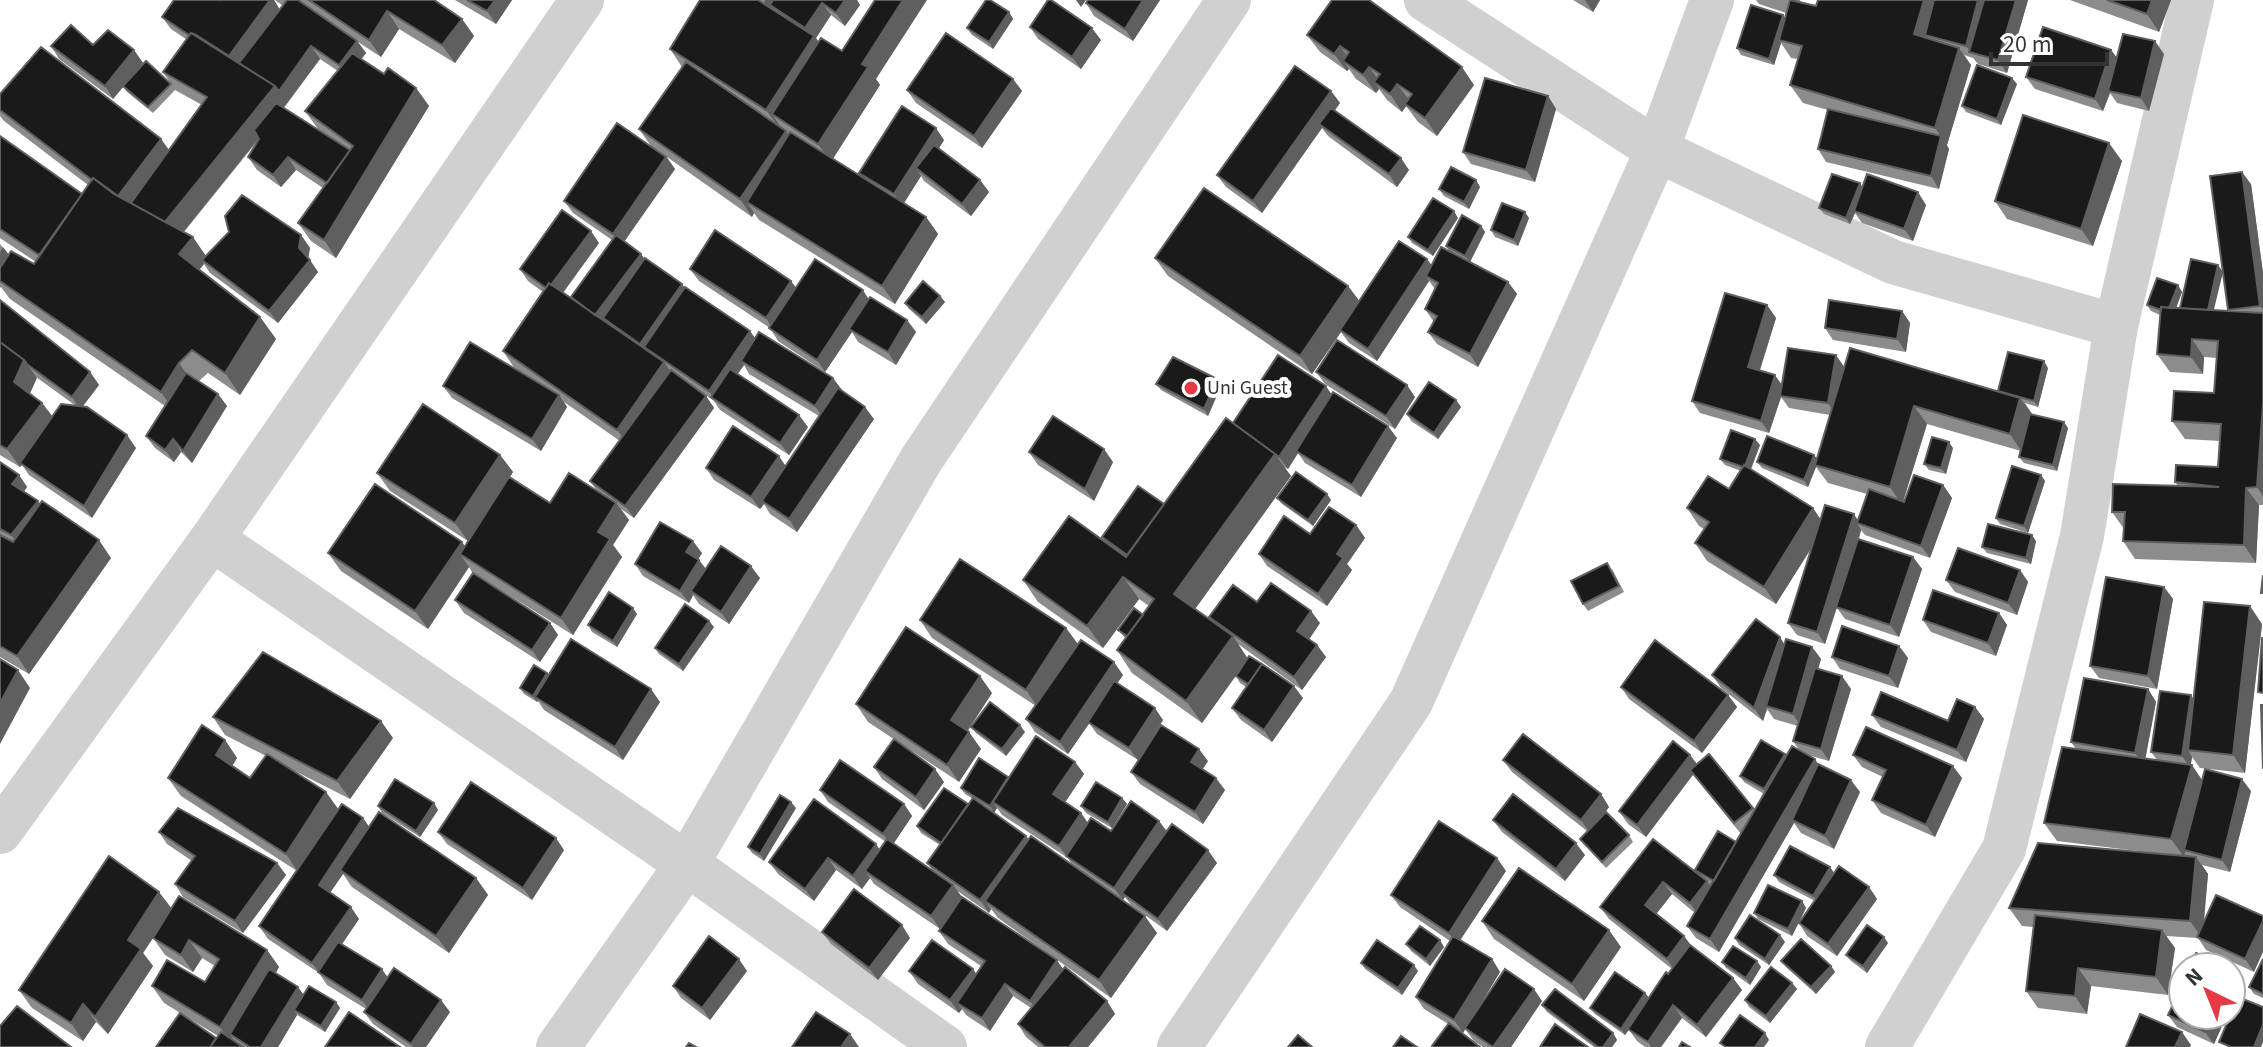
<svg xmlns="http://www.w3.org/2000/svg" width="2263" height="1047" font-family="'Source Sans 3',sans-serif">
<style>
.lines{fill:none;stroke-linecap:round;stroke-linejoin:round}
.minor{stroke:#d0d0d0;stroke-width:44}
.wall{fill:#8c8c8c;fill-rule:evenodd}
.shaded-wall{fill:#5f5f5f}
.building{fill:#1a1a1a;stroke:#5f5f5f;stroke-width:2}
.poi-dot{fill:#e63946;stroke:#fff;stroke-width:3}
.labels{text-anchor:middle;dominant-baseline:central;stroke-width:8;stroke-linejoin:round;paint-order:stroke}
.poi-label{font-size:20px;fill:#333;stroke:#fff;text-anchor:start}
</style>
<rect width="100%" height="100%" fill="#fff"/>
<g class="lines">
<path class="minor" d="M1426,0L1657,150L1893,262L2116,326
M212,539L687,864L945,1047
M0,832L212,539L582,0
M558,1047L687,864L921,460L1229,0
M1179,1047L1411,702L1657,150L1712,0
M1887,1047L2004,849L2082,536L2116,326L2192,0"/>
</g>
<path class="wall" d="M174,0H274L280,10L283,6L275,0H434L462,19L474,36L455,63L399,29L381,57L358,42L366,53L361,59L384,74L416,88L429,106L336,258L311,241L298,223L323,188L296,170L281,187L257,170L248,157L259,139L184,232L206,256L301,235L310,248L308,258L318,272L278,323L210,273L204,264L199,270L260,317L276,339L240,395L208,373L199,381L218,394L227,406L192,463L181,452L174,462L155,448L146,436L165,406L10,299L1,287L0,288V244L9,255L34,264L36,262L0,238V136L82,194L88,185L4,121L0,116V94L161,139L169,150L202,105L175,90L153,113L127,92L123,87L113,99L59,59L51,46L93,45L134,50L143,63L134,74L171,84L163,72L186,39L171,29L162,17ZM320,59L338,71L305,111L318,129L328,136L284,108Z
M455,0H512L496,24Z
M700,0H857L860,5L845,26L831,15L816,38L818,42L876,79L880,85L832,159L863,177L859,173L944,140L939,148L980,180L989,192L971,216L924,181L921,176L904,203L926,217L938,234L895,304L759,220L754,213L752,217L667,157L675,169L624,242L641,254L644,259L684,287L750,331L755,338L833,378L842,391L874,419L797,532L770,514L764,504L760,509L714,480L706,468L786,466L819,416L749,374L744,365L737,374L808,427L789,455L720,410L714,401L697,389L706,396L714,408L634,518L621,509L629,520L613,545L622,557L573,635L472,572L469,567L428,629L341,571L328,553L462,542L465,547L468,541L390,491L377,473L500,455L513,472L510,477L550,503L597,491L590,481L620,441L564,402L567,407L541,451L452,398L443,386L515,369L503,351L543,292L528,281L520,269L599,243L563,293L573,299L612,240L573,213L564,201L651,146L639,129L682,67L670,49Z
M1160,0L1133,41L1094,16L1086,3Z
M1573,0H1600L1593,12Z
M1756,0H1800V1L1816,6L2028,0L2007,73L1978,64L1973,58L1964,55L1971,65L1947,145L1949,149L1939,189L1826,162L1818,149L1828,110L1803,103L1790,85L1798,59L1791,58L1781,43L1774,65L1741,55L1737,48L1785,19L1786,13L1759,4Z
M2070,0H2171L2159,32Z
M1009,12L1013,19L993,49L972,35L967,28Z
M1030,27L1101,40L1081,69L1038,39Z
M1307,35L1474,85L1437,136L1418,122L1406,106L1402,112L1387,100L1379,89L1376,93L1356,79L1349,69L1347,71L1320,52Z
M2111,50L2117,58L2164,54L2149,111L2117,103L2110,93L2103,111L2035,89L2026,77Z
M1013,79L1022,91L982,148L916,103L907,90Z
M2017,84L2001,125L1966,112L1962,106Z
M1331,91L1340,103L1335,110L1409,170L1397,187L1328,136L1322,128L1262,213L1226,187L1217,175Z
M1548,96L1556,109L1535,182L1471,164L1463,152Z
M2122,161L2093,246L2007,219L1995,201Z
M1476,180L1480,187L1469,209L1444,196L1439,189Z
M2251,184L2263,273V505H2259L2256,563L2135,559L2123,541L2124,529L2112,512L2178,486L2175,482L2218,467L2220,441L2185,439L2172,421L2214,393L2217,358L2204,357L2203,374L2170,372L2157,354L2160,315L2151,311L2147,305L2178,285L2182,292L2176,308L2229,311L2228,310Z
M1862,187L1926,205L1913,241L1862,223L1855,213L1850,224L1824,214L1819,208Z
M1458,218L1433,256L1412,243L1408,237Z
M1529,218L1518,246L1495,237L1491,230Z
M1481,226L1485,232L1470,262L1508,282L1517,294L1478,367L1437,344L1428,332L1434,322L1425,309L1435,289L1429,281L1377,361L1349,343L1341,332L1312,374L1168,276L1155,258L1348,286L1359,301L1431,265L1449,251L1446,246Z
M690,269L796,288L869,299L907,320L916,332L896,365L858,342L852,332L825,372L778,341L770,328L699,281Z
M940,296L945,302L926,324L909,309L905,303Z
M0,300L90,372L99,385L82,407L136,448L92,518L29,475L22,465L20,467L0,455ZM36,377L76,406L53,417L42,403L30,393Z
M1767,305L1776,318L1760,370L1782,385L1845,367L1998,391L2048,368L2038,407L2025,403L2032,414L2068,428L2057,471L2024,463L2019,457L2021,451L1927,424L1903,501L1943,485L1952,498L1930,558L1865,535L1861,530L1859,539L1913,557L1922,569L1899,637L1845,619L1837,608L1825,644L1797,635L1788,623L1811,549L1776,604L1707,561L1695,543L1704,529L1699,526L1687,508L1729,489L1741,471L1725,465L1720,459L1760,445L1751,469L1813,508L1820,519L1858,520L1867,494L1828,483L1816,467L1808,487L1762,468L1757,462L1817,459L1830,415L1789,408L1781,397L1769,433L1700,413L1692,401Z
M1902,311L1910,323L1906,352L1833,340L1825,328Z
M1316,372L1415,397L1395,429L1325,384Z
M1156,384L1221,386L1208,416L1161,390Z
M1331,394L1397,438L1361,497L1305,463L1298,453L1288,469L1284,467L1291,476L1195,609L1212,622L1209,617L1257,602L1320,623L1309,639L1317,645L1326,657L1302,690L1238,644L1247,658L1303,698L1272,742L1241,720L1232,708L1246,687L1240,683L1236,676L1238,672L1202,723L1132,673L1117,650L1125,638L1118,630L1143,615L1149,606L1139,599L1103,648L1038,602L1023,580L1106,543L1102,537L1164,504L1233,423Z
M1456,400L1461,407L1438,439L1411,421L1407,414Z
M1953,448L1946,474L1929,470L1924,464Z
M1029,452L1113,462L1094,501L1038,465Z
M0,462L19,475L27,487L24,491L38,501L40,504L111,558L29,674L0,657Z
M2041,475L2045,481L2028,533L2000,524L1996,518Z
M1277,498L1331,500L1313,526L1282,504Z
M1356,525L1365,538L1347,564L1352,570L1327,606L1267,566L1259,554L1310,534Z
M2036,541L2031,564L1987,553L1982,547Z
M702,553L698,559L706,569L760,578L729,624L699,604L693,595L689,603L643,576L635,564Z
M1612,569L1624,592L1588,611L1583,604Z
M2020,570L2028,582L2017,615L1955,592L1946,580Z
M2164,587L2173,599L2157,689L2099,678L2090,666Z
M455,600L550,623L558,635L540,662L464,613Z
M1999,613L2007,625L1996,656L1931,632L1923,620Z
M637,614L617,647L592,632L588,625Z
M920,620L1066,628L1078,644L1123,675L1117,683L1163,720L1138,760L1097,734L1089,723L1068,754L1035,732L1026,719L1036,706L932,638Z
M2262,624L2245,773L2200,768L2192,757L2191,765L2202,780L2251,791L2230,872L2202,865L2208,874L2204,923L2216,895L2254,972L2206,950L2198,938L2166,936L2175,948L2168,995L2091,986L2087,1014L2038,1008L2026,991L2034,927L2022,926L2009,908L2146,852L2057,841L2044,823L2076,749L2071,742L2148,689L2156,702L2145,759L2157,760L2151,752L2193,698Z
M714,627L683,671L659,654L655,648Z
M1784,644L1812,647L1821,659L1818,669L1851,689L1829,761L1808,755L1815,759L1818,765L1860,792L1834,849L1801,833L1794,823L1719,952L1696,938L1687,926L1695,913L1672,894L1656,914L1684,936L1691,946L1733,978L1742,990L1706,1037L1682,1018L1661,1047H1645L1637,1041L1629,1030L1625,1035L1595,1014L1590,1008L1645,993L1649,998L1672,969L1609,919L1600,907L1653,839L1698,874L1695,870L1736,842L1741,834L1693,774L1646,837L1628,824L1619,811L1690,755L1697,764L1709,754L1755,810L1764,794L1744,782L1740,776L1800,751L1793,741L1798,726L1774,719L1767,709L1763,721L1721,688L1712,675Z
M1899,646L1908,658L1898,688L1840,669L1832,657Z
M547,673L549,675L660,702L623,760L544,710L538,701L537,702L524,694L520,688Z
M1621,687L1728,695L1737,707L1702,753L1629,699Z
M992,693L968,731L981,749L959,782L868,722L856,704Z
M1975,707L1984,719L1966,762L1881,727L1872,715L1948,721Z
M213,717L393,738L350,799L285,766L338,810L363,818L369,827L476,878L488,895L449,953L352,887L343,874L330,893L359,919L342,944L388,977L450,1012L426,1047H406L373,1024L364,1012L366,1009L327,985L319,973L268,939L259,926L297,871L181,796L168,778L225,740L237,758L232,766L250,778L266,756L225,735Z
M971,727L1025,732L1006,756L976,733Z
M1853,755L1962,778L1935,837L1881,813L1872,800L1883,777L1862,767Z
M1503,760L1601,794L1609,807L1601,818L1629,835L1633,842L1606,868L1580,839L1587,831L1512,772Z
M1208,761L1203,769L1225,790L1203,824L1140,784L1131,772Z
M1075,762L1084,774L1065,802L1081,813L1088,823L1111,831L1159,821L1167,832L1217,863L1167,931L1131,905L1125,897L1123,900L1157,933L1111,998L998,918L991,909L989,913L956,890L962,897L1107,1001L1115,1014L1088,1047H1038L1026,1037L1018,1024L1031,1008L1013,996L990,1031L966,1015L962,1009L959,1013L918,984L909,971L973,969L976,974L981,966L948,944L939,931L959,901L940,929L874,884L870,878L862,889L836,870L814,901L778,874L769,862L880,850L886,842L828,802L820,790L904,804L912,816L893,844L933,871L927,863L940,845L921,833L917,826L968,805L973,799L965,794L961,788L1009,778ZM997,808L1002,815L1068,858L1072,865L1029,840L1026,836L994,813Z
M874,767L944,782L924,810L882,779Z
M1122,798L1127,804L1112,828L1086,813L1081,806Z
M434,803L438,810L420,837L382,813L378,806Z
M796,808L764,861L752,853L748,847Z
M1493,820L1585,855L1565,881L1502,832Z
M159,832L277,863L286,875L243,933L183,897L175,884L192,861L167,844Z
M438,832L564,850L532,900L447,844Z
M1830,867L1834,873L1869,887L1877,899L1837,956L1807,936L1799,923L1815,901L1779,882L1774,875Z
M1506,871L1460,940L1492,959L1500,972L1473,1016L1542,1001L1511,1047H1483L1474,1041L1465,1029L1463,1033L1424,1009L1416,997L1450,941L1400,907L1391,895Z
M1802,901L1806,908L1792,936L1758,919L1754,913Z
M171,908L267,950L279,967L276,973L298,987L303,994L336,1002L340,1008L325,1032L297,1015L278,1047H156L216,1038L218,1036L164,1003L152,986L205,982L215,966L202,958L193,972L165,955L153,938L143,953L153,966L108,1034L96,1022L83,1041L32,1008L19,990Z
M1482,921L1621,947L1584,1001L1494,939Z
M822,932L910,938L878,980L831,944Z
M1735,938L1785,942L1769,965L1739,945Z
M1888,943L1867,973L1851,961L1846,955Z
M1406,944L1444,947L1430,966L1411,951Z
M2263,959V998L2254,994L2249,987Z
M1781,961L1831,966L1835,972L1816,994L1786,967Z
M1722,962L1761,967L1750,985L1726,968Z
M1361,963L1418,971L1402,995L1365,969Z
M747,971L710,1020L681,998L673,986Z
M1792,983L1797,989L1770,1023L1749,1007L1745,1000Z
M1542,1005L1613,1033L1617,1040L1612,1047H1594L1547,1012Z
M2168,1015H2227L2214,1044L2177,1027Z"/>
<path class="shaded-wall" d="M270,0H274L280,10L236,70L228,58Z
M495,0H512L496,24L487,11Z
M765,0H782L770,5L774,11L772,14L764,2Z
M845,0H857L860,5L845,26L836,13Z
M903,0H927L876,79L880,85L831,162L818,144L862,64Z
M1076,0H1086L1081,7Z
M1143,0H1160L1133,41L1125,29Z
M1585,0H1600L1593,12Z
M1924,0H1938L1925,35L1930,42L1914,34Z
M1978,0H1990L1971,52L1966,46Z
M2016,0H2028L2007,73L1998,60Z
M2152,0H2171L2159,32L2147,14Z
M822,3L831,15L816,38L826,53L772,114L780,126L779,127L766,110L812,38L805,28Z
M387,11L399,29L381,57L369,40Z
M1009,12L1013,19L993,49L989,42Z
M1783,15L1787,22L1779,40L1781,43L1774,65L1769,59Z
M462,19L474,36L455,63L442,45Z
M1092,28L1101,40L1081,69L1072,57Z
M357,41L366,53L348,77L339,65Z
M2155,41L2164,54L2149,111L2141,98Z
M311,46L320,59L287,103L176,241L164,224L275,86Z
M1340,46L1352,63L1343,61L1349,69L1347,71L1334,54Z
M1959,48L1971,65L1947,145L1935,128Z
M134,50L143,63L113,99L105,86Z
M2111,50L2120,62L2108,91L2110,93L2103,111L2095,99Z
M1369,67L1382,84L1374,82L1379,89L1376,93L1363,75Z
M1462,67L1474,85L1437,136L1425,118Z
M2012,78L2017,84L2001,125L1997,119Z
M1013,79L1022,91L982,148L974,136Z
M1397,84L1410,101L1402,112L1390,94Z
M416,88L429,106L336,258L324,240Z
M1331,91L1340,103L1323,127L1319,124L1322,128L1262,213L1253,201Z
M1548,96L1556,109L1535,182L1526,170Z
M936,128L944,140L923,174L916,168L921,176L902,206L894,194Z
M786,131L798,149L747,202L754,213L752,217L740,199Z
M1941,136L1949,149L1939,189L1931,176Z
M161,139L173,156L135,208L117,198Z
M2109,143L2122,161L2093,246L2081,229Z
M288,157L296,170L281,187L273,175Z
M666,157L675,169L621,246L613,234Z
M1401,158L1409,170L1397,187L1389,174Z
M2242,172L2251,184L2263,273V309L2260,306Z
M980,180L989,192L971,216L962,204Z
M1476,180L1480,187L1469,209L1464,202Z
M1860,183L1864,190L1854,211L1855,213L1850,224L1846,218Z
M1918,192L1926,205L1913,241L1904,229Z
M1454,211L1458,218L1433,256L1428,250Z
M1525,212L1529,218L1518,246L1514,240Z
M926,217L938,234L895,304L882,286Z
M1481,226L1485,232L1470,262L1465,256Z
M591,231L599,243L556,302L547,289Z
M301,235L310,248L308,260L299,248Z
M193,237L208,259L202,260L204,264L194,276L179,254Z
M3,247L16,264L0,281V252Z
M641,254L650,266L603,318L607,324L595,315Z
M1427,259L1436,271L1426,276L1429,281L1377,361L1368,349Z
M310,260L318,272L278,323L269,311Z
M2218,265L2223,272L2210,326L2205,319Z
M791,281L800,293L774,331L766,318Z
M1508,282L1517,294L1478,367L1470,354Z
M682,284L691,297L648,356L640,344Z
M2178,285L2182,292L2172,319L2167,313Z
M1348,286L1361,303L1312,374L1300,356Z
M863,290L871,303L849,329L852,332L825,372L817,360Z
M940,296L945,302L926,324L922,317Z
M1767,305L1776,318L1757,379L1748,367Z
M1902,311L1910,323L1906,352L1897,339Z
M260,317L276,339L240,395L225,373Z
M907,320L916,332L896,365L888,352Z
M750,331L758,343L741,361L744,365L718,402L715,400L709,391Z
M2192,339L2204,357L2203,374L2191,357Z
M1836,355L1845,368L1837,416L1828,403Z
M24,360L37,378L27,400L14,382Z
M2044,361L2048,368L2038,407L2034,401Z
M664,362L676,379L630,447L617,430Z
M179,363L195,386L176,414L161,392Z
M90,372L99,385L80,410L72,397Z
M1775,375L1784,388L1769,433L1761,421Z
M833,378L842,390L824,419L815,406Z
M1217,379L1221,386L1208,416L1204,409Z
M1407,385L1415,397L1395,429L1386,416Z
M1326,386L1334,398L1296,451L1298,453L1288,469L1279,457Z
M218,394L227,406L192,463L183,451Z
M559,395L567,407L541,451L532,439Z
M706,396L714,408L634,518L625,506Z
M2020,398L2033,415L2022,452L2010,434Z
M1456,400L1461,407L1438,439L1434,433Z
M42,403L55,420L20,467L7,449Z
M2263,403V496L2257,487Z
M1914,406L1927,424L1902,505L1890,487Z
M865,407L874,419L797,532L789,519Z
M799,415L808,427L789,455L780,443Z
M2064,422L2068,428L2057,471L2053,465Z
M1388,426L1397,438L1361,497L1352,485Z
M127,435L136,448L92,518L84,506Z
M173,439L181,452L174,462L165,450Z
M1755,439L1760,445L1749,474L1745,468Z
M1949,442L1953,448L1946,474L1941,468Z
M1104,449L1113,462L1094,501L1085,489Z
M1275,454L1291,476L1190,616L1174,594Z
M500,455L513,472L468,541L455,523Z
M1814,455L1819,461L1815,465L1816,467L1808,487L1804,480Z
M779,456L787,468L762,501L764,504L760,509L751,497Z
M19,475L27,487L21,496L12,484Z
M2041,475L2045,481L2028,533L2024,526Z
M1943,485L1952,498L1930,558L1921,546Z
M2246,488L2259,505L2256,563L2244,545Z
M1327,494L1331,500L1313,526L1308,520Z
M38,501L47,513L20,547L11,535Z
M616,503L629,520L613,545L622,557L573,635L561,618L598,532Z
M1813,508L1825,526L1776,604L1764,587Z
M1854,514L1861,525L1857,523L1861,530L1825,644L1817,632Z
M1356,525L1365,538L1347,564L1352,570L1327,606L1318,594L1337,554Z
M2032,535L2036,541L2031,564L2026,558Z
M99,540L111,558L29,674L17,656Z
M693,541L702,553L695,565L686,552Z
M462,542L474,560L460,554L469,567L428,629L415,611Z
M1913,557L1922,569L1899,637L1890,625Z
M699,560L708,572L691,591L693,595L689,603L680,591Z
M751,566L760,578L729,624L721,612Z
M2020,570L2028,582L2017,615L2008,603Z
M1123,577L1139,599L1103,648L1087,626Z
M2164,587L2173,599L2157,689L2148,676Z
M2250,606L2262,624L2245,773L2233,755Z
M633,608L637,614L617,647L613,641Z
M1311,611L1320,623L1306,644L1297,631Z
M1999,613L2007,625L1996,656L1988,643Z
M709,621L714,627L683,671L679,664Z
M550,623L558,635L540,662L532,650Z
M1066,628L1079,646L1038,708L1026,690Z
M1233,636L1248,659L1202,723L1186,701Z
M1780,637L1788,650L1766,706L1767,709L1763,721L1754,708Z
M1317,645L1326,657L1302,690L1294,677Z
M1899,646L1908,658L1898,688L1889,676Z
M1812,647L1821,659L1801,727L1793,714Z
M1114,662L1123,675L1068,754L1060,742Z
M18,670L30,688L0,744V703Z
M547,673L552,679L535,697L538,701L537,702L533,696Z
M980,676L992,693L963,737L951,720Z
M1842,676L1851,689L1829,761L1821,749Z
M1294,686L1303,698L1272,742L1264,730Z
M651,689L660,702L623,760L615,747Z
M2148,689L2156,702L2144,766L2135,753Z
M1728,695L1737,707L1702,753L1694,741Z
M2191,695L2199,707L2188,750L2192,757L2190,768L2182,756Z
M1975,707L1984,719L1966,762L1957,750Z
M1155,708L1163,720L1138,760L1129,748Z
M381,721L393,738L350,799L337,781Z
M1020,725L1025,732L1006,756L1002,749Z
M969,732L981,749L959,782L947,765Z
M225,740L237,758L228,773L216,755Z
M1199,749L1208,761L1199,774L1191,762Z
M1785,754L1789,760L1768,796L1764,789Z
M1690,755L1699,767L1646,837L1637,825Z
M1815,759L1823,772L1792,820L1794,823L1719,952L1710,939Z
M1075,762L1084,774L1062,807L1053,794Z
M2192,765L2204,783L2184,857L2171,839Z
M1953,766L1962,778L1935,837L1926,825Z
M935,769L944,782L924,810L916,797Z
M1216,778L1225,790L1203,824L1195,812Z
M2242,779L2251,791L2230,872L2222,860Z
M1851,780L1860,792L1834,849L1825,836Z
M326,792L339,810L298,872L286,854Z
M1601,794L1609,807L1589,832L1581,820Z
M1122,798L1127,804L1112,828L1108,822Z
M791,802L796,808L764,861L760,854Z
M993,802L997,808L994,813L990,806Z
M434,803L438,810L420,837L416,831Z
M904,804L912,816L892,846L883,834Z
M1081,813L1089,825L1068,858L1059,846Z
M363,818L372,831L340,870L343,874L327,897L319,885Z
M1159,821L1168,833L1122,893L1125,897L1123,900L1114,888Z
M1026,836L1035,848L985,901L991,909L989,913L980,900Z
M556,838L564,850L532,900L523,888Z
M1576,843L1585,855L1565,881L1556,869Z
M876,844L885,857L865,871L870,878L862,889L853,876Z
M1208,850L1217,863L1167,931L1158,919Z
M2196,857L2208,874L2202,938L2190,921Z
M828,858L836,870L814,901L805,889Z
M1497,858L1506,871L1457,945L1449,933Z
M277,863L286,875L243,933L235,921Z
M1830,867L1834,873L1818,902L1813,896Z
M476,878L488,895L449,953L436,936Z
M1707,881L1716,894L1698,915L1690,903Z
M1663,882L1672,894L1653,918L1645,905Z
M953,885L962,897L940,929L931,916Z
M1869,887L1877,899L1837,956L1828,944Z
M159,892L172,909L143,953L153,966L108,1034L95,1017L128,940Z
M1802,901L1806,908L1792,936L1788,929Z
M351,907L359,919L321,975L312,963Z
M1145,916L1157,933L1111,998L1099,980Z
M2263,921V952L2254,972L2245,959Z
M902,925L910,938L878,980L869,968Z
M1609,930L1621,947L1584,1001L1572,984Z
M2162,930L2175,948L2168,995L2156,977Z
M1780,935L1785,942L1769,965L1765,959Z
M1684,936L1693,948L1675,971L1667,959Z
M1884,937L1888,943L1867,973L1863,966Z
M189,940L202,958L193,972L181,955Z
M1440,940L1444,947L1430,966L1426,959Z
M267,950L279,967L236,1038L230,1034L234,1041L232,1045L220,1027Z
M739,959L747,971L710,1020L702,1008Z
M1492,959L1500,972L1463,1033L1454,1020Z
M1057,960L1065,972L1039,1013L1030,1001Z
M1757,961L1761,967L1750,985L1746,978Z
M1414,965L1418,971L1402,995L1398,988Z
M1831,966L1835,972L1816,994L1811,987Z
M2078,968L2091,986L2087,1014L2075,996Z
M382,969L390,981L371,1012L362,1000Z
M973,969L981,981L957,1003L962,1009L959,1013L950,1000Z
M2233,970L2242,982L2231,1006V974Z
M1733,978L1742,990L1706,1037L1697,1025Z
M1792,983L1797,989L1770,1023L1766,1016Z
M1005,984L1013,996L990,1031L982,1018Z
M298,987L307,1000L294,1010L297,1015L278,1047H261Z
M1534,989L1542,1001L1511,1047H1493Z
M1645,993L1650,999L1625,1035L1621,1029Z
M441,1000L450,1012L426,1047H413L411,1044Z
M1107,1001L1115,1014L1088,1047H1069Z
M336,1002L340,1008L325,1032L321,1026Z
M83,1004L96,1022L83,1041L71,1023Z
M1673,1005L1682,1018L1661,1047H1651L1648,1042Z
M2213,1015H2227L2214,1044L2205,1032Z
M2263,1025V1042L2261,1047H2254Z
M2182,1032L2191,1045L2190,1047H2175Z
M1613,1033L1617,1040L1612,1047H1603Z
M1765,1033L1769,1040L1764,1047H1755Z
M850,1034L859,1047H841Z"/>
<path class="building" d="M174,0H221L220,1L221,0H270L229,56L196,35L191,33L189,35L162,17Z
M287,0H298L357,41L339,65L311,46L279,91L275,86L239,63Z
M309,0H434L462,19L442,45L387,11L369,40Z
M467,0H495L487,11Z
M700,0H758L814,36L766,110L670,49Z
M773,0H845L836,13L822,3L805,28L770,5Z
M875,0H903L862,64L868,67L818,144L772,114L821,38L842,51Z
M986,0H990L1009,12L989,42L967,28Z
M1048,0H1051L1092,28L1072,57L1030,27Z
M1088,0H1143L1125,29L1086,3Z
M1332,0H1369L1462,67L1425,118L1405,104L1412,94L1397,84L1390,94L1374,82L1380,74L1369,67L1363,75L1343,61L1349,52L1340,46L1334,54L1307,35Z
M1790,0L1816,6L1818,0H1924L1914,34L1959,48L1935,128L1790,85L1802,46L1779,40Z
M1934,0H1978L1966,46L1925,35Z
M1984,0H2016L1998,60L1969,52Z
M2107,0H2152L2147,14Z
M1751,5L1783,15L1769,59L1737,48Z
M71,25L93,45L108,30L134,50L105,86L51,46Z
M2043,27L2111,50L2095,99L2026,77Z
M191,33L275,86L165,222L131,203L207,97L163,72Z
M946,33L1013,79L974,136L907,90Z
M2123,34L2155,41L2141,98L2108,91Z
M41,47L161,139L118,196L93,178L92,180L0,110V94Z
M352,53L384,74L388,68L416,88L324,240L298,223L353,146L305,111Z
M146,61L171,84L148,107L123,86Z
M686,62L786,131L740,199L639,129Z
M1977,65L2012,78L1997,119L1962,106Z
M1295,66L1331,91L1253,201L1217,175Z
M1485,78L1548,96L1526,170L1463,152Z
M276,103L350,150L327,183L288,157L273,175L248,157L259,139L254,130Z
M902,106L936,128L894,194L859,173Z
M1331,108L1401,158L1389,174L1319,124Z
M1828,109L1941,136L1931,176L1818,149Z
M2023,115L2109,143L2081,229L1995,201Z
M617,123L666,157L613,234L564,201Z
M790,132L926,217L882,286L747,202Z
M0,136L82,194L39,255L0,229Z
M934,145L980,180L962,204L916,168Z
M1451,167L1476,180L1464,202L1439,189Z
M2242,172L2260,306L2228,310L2210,176Z
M1832,174L1860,183L1846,218L1819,208Z
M1867,174L1918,192L1904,229L1854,211Z
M93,178L114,194L193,237L179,254L260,317L225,373L192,350L179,363L161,392L0,281V268L11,251L34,264Z
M1204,188L1348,286L1300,356L1155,258Z
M242,195L301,235L299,248L310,260L269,311L202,260L229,232L225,216Z
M1433,198L1454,211L1428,250L1408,237Z
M1502,203L1525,212L1514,240L1491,230Z
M562,210L591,231L551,285L549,283L546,288L520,269Z
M1462,215L1481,226L1465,256L1446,246Z
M715,230L791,281L766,318L690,269Z
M616,235L641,254L595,315L571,297Z
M1399,241L1427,259L1368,349L1340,330Z
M1441,247L1508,282L1470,354L1428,332L1437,316L1425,309L1438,283L1426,276Z
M645,258L682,284L640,344L603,318Z
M815,259L863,290L817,360L769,328Z
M2191,259L2218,265L2208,310L2180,308Z
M2157,278L2178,285L2169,308L2161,307V310L2147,305Z
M923,281L940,296L922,317L905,303Z
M549,283L664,362L617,430L503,351Z
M685,287L750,331L709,391L644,347Z
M1725,293L1767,305L1748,367L1775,375L1761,421L1692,401Z
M870,297L907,320L888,352L849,329Z
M0,300L90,372L72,397L28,365L24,360L0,342Z
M1829,300L1902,311L1897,339L1825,328Z
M2161,307L2263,313V404L2257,487L2246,488L2244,545L2123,541L2125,512H2112L2113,484L2219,487L2175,482L2176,465L2218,467L2221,424L2172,421L2174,391L2214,393L2218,341L2192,339L2191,357L2157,354Z
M759,332L833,378L815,406L741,361Z
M1337,340L1407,385L1386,416L1316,372Z
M0,342L24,360L14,382L42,403L7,449L0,445Z
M470,342L559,395L532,439L443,386Z
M1788,348L1836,355L1828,403L1780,396Z
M1850,348L2020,398L2010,434L1914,406L1890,487L1815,465Z
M2008,352L2044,361L2034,401L1998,391Z
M1278,355L1326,386L1279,457L1233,423Z
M1173,357L1217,379L1204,409L1156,384Z
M730,369L799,415L780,443L711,397Z
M671,370L706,396L625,506L590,481Z
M186,373L218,394L183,451L173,439L165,450L146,436Z
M1429,382L1456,400L1434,433L1407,414Z
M838,388L865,407L789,519L762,501Z
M1333,392L1388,426L1352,485L1296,451Z
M61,404L87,407L127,435L84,506L20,463Z
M423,404L500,455L455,523L377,473Z
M2030,414L2064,422L2053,465L2019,457Z
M1053,416L1104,449L1085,489L1029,452Z
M1226,418L1275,454L1174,594L1233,636L1186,701L1117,650L1154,599L1123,577L1087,626L1023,580L1069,516L1126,557Z
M733,426L779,456L751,497L706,468Z
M1731,430L1755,439L1745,466L1744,465L1743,467L1720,459Z
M1767,436L1814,455L1804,480L1757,462Z
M1932,437L1949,442L1941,468L1924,464Z
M0,462L19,475L12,484L38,501L11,535L0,529Z
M1744,465L1813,508L1764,587L1695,543L1709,522L1687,508L1708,476L1729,489Z
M2012,466L2041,475L2024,526L1996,518Z
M1296,472L1327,494L1308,520L1277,498Z
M569,473L616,503L598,532L610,539L561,618L460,554L509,477L550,503Z
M1914,475L1943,485L1921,546L1857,523L1869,489L1904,502Z
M375,484L462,542L415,611L328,553Z
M1138,486L1164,504L1127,555L1102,537Z
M42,501L99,540L17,656L0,646V535L13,542Z
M1825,505L1854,514L1817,632L1788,623Z
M1329,507L1356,525L1337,554L1343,558L1318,594L1259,554L1284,516L1310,534Z
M660,522L693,541L686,552L699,560L680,591L635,564Z
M1988,524L2032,535L2026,558L1982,547Z
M1858,539L1913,557L1890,625L1836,607Z
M721,546L751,566L721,612L691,591Z
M1958,548L2020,570L2008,603L1946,580Z
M960,559L1066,628L1026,690L920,620Z
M1607,563L1619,586L1583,604L1571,581Z
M473,573L550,623L532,650L455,600Z
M2263,575V593H2261Z
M2106,577L2164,587L2148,676L2090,666Z
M1271,583L1311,611L1297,631L1317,645L1294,677L1209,617L1233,585L1257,602Z
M1933,590L1999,613L1988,643L1923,620Z
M609,592L633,608L613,641L588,625Z
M2204,602L2250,606L2233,755L2188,750Z
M685,604L709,621L679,664L655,648Z
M1134,608L1143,615L1127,636L1118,630Z
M1756,619L1780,637L1754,708L1712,675Z
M1842,626L1899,646L1889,676L1832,657Z
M906,627L980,676L951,720L969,732L947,765L856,704Z
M2262,638H2263V693L2258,692Z
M571,639L651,689L615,747L535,697Z
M1786,639L1812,647L1793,714L1766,706Z
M1081,640L1114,662L1060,742L1026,719Z
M1655,640L1728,695L1694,741L1621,687Z
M263,652L381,721L337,781L213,717Z
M1249,656L1262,664L1248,684L1236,676Z
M0,659L18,670L0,703Z
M1262,664L1294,686L1264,730L1232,708Z
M534,665L547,673L533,696L520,688Z
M1815,668L1842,676L1821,749L1793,741Z
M2084,678L2148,689L2135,753L2071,742Z
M1114,681L1155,708L1129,748L1088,722Z
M2160,691L2191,695L2182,756L2151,752Z
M1881,692L1948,721L1957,699L1975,707L1957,750L1872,715Z
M990,702L1020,725L1002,749L971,727Z
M2261,705H2263V769Z
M202,725L225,740L216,755L250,778L267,754L326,792L286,854L168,778Z
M1161,725L1199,749L1191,762L1216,778L1195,812L1131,772Z
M1866,727L1953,766L1926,825L1872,800L1886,770L1853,755Z
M1523,734L1601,794L1581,820L1503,760Z
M1036,736L1075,762L1053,794L1081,813L1059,846L993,802Z
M894,739L935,769L916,797L874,767Z
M1761,740L1785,754L1764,789L1740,776Z
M1673,741L1690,755L1637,825L1619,811Z
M1792,746L1815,759L1710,939L1687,926Z
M2062,747L2192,765L2171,839L2044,823Z
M1709,754L1753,808L1734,823L1690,770Z
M979,758L1008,777L990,806L961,788Z
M840,760L904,804L883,834L820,790Z
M1818,764L1851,780L1825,836L1792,820Z
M2205,769L2242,779L2222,860L2184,850Z
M395,779L434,803L416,831L378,806Z
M471,782L556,838L523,888L438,832Z
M1096,782L1122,798L1108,822L1081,806Z
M944,788L968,804L941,843L917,826Z
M1513,794L1576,843L1556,869L1493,820Z
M780,795L791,802L760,854L748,847Z
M973,798L1026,836L980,900L927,863Z
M814,799L876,844L853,876L828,858L805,889L769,862Z
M1131,801L1159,821L1114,888L1066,856L1091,818L1111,831Z
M342,804L363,818L319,885L351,907L312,963L259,926Z
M178,808L277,863L235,921L175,884L195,856L159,832Z
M379,812L476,878L436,936L340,870Z
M1606,812L1629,835L1602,862L1580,839Z
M1439,821L1497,858L1449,933L1391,895Z
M1172,824L1208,850L1158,919L1122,893Z
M1718,831L1736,842L1714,881L1695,870Z
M1031,836L1145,916L1099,980L985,901Z
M887,839L953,885L931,916L865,871Z
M1653,839L1707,881L1690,903L1663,882L1645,905L1684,936L1667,959L1600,907Z
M2038,843L2196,857L2190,921L2009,908Z
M1790,846L1830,867L1813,896L1774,875Z
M109,856L159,892L128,940L141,949L95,1017L83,1004L71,1023L19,990Z
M1839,866L1869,887L1828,944L1799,923Z
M1519,868L1609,930L1572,984L1482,921Z
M1768,885L1802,901L1788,929L1754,913Z
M854,889L902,925L869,968L822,932Z
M2216,895L2263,916V921L2245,959L2197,937Z
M179,896L267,950L220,1027L152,986L167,960L205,982L219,959L189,940L181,955L153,938Z
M962,897L1057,960L1030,1001L1005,984L982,1018L957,1003L985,961L939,931Z
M1750,915L1780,935L1765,959L1735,938Z
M2035,915L2162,930L2156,977L2078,968L2075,996L2026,991Z
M1867,925L1884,937L1863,966L1846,955Z
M1420,926L1440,940L1426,959L1406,944Z
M709,936L739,959L702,1008L673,986Z
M1453,936L1492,959L1454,1020L1416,997Z
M1801,939L1831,966L1811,987L1781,961Z
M932,940L973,969L950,1000L909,971Z
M1377,940L1414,965L1398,988L1361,963Z
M338,942L382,969L362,1000L318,972Z
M1690,945L1733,978L1697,1025L1673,1005L1648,1042L1628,1029L1666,972L1668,974Z
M1733,946L1757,961L1746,978L1722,962Z
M2196,953L2227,967H2190Z
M2263,959V994L2249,987Z
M1065,967L1107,1001L1069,1047H1045L1018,1024Z
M1771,967L1792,983L1766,1016L1745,1000Z
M394,968L441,1000L411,1044L364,1012Z
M269,969L298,987L261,1047H250L230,1034Z
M1505,969L1534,989L1493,1047L1465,1028Z
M1615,972L1645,993L1621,1029L1590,1008Z
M2183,983V1015H2213L2205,1032L2168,1015Z
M309,986L336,1002L321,1026L294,1010Z
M1555,989L1613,1033L1603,1047H1598L1542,1005Z
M2238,997L2263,1007V1025L2254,1047H2231L2219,1042Z
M17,1006L71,1047H0V1026Z
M349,1012L400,1047H325Z
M816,1012L850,1034L841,1047H792Z
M180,1013L216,1038L210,1047H156Z
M2140,1014L2182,1032L2175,1047H2126Z
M1740,1015L1765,1033L1755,1047H1726L1720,1043Z
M1449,1023L1480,1047H1434L1432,1046Z
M1555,1024L1588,1047H1540Z
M221,1032L243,1047H210Z
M1298,1035L1312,1047H1288Z
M1401,1036L1417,1047H1393Z
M1682,1042L1690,1047H1679Z
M689,1043L696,1047H686Z"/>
<circle class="poi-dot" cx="1191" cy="388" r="8"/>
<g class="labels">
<g class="poi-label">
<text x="1207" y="388">Uni Guest</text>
</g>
</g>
<g transform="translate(2207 991) rotate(317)"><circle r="38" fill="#ffffff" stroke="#adadad" stroke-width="2"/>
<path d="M0-6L14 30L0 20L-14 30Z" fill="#e63946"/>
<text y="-12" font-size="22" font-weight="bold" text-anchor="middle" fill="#333333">N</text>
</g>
<path d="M1991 52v12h116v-12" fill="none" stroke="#333333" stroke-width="4"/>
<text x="2003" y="52" font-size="24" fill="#333333" stroke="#ffffff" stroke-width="6" paint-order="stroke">20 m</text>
</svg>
